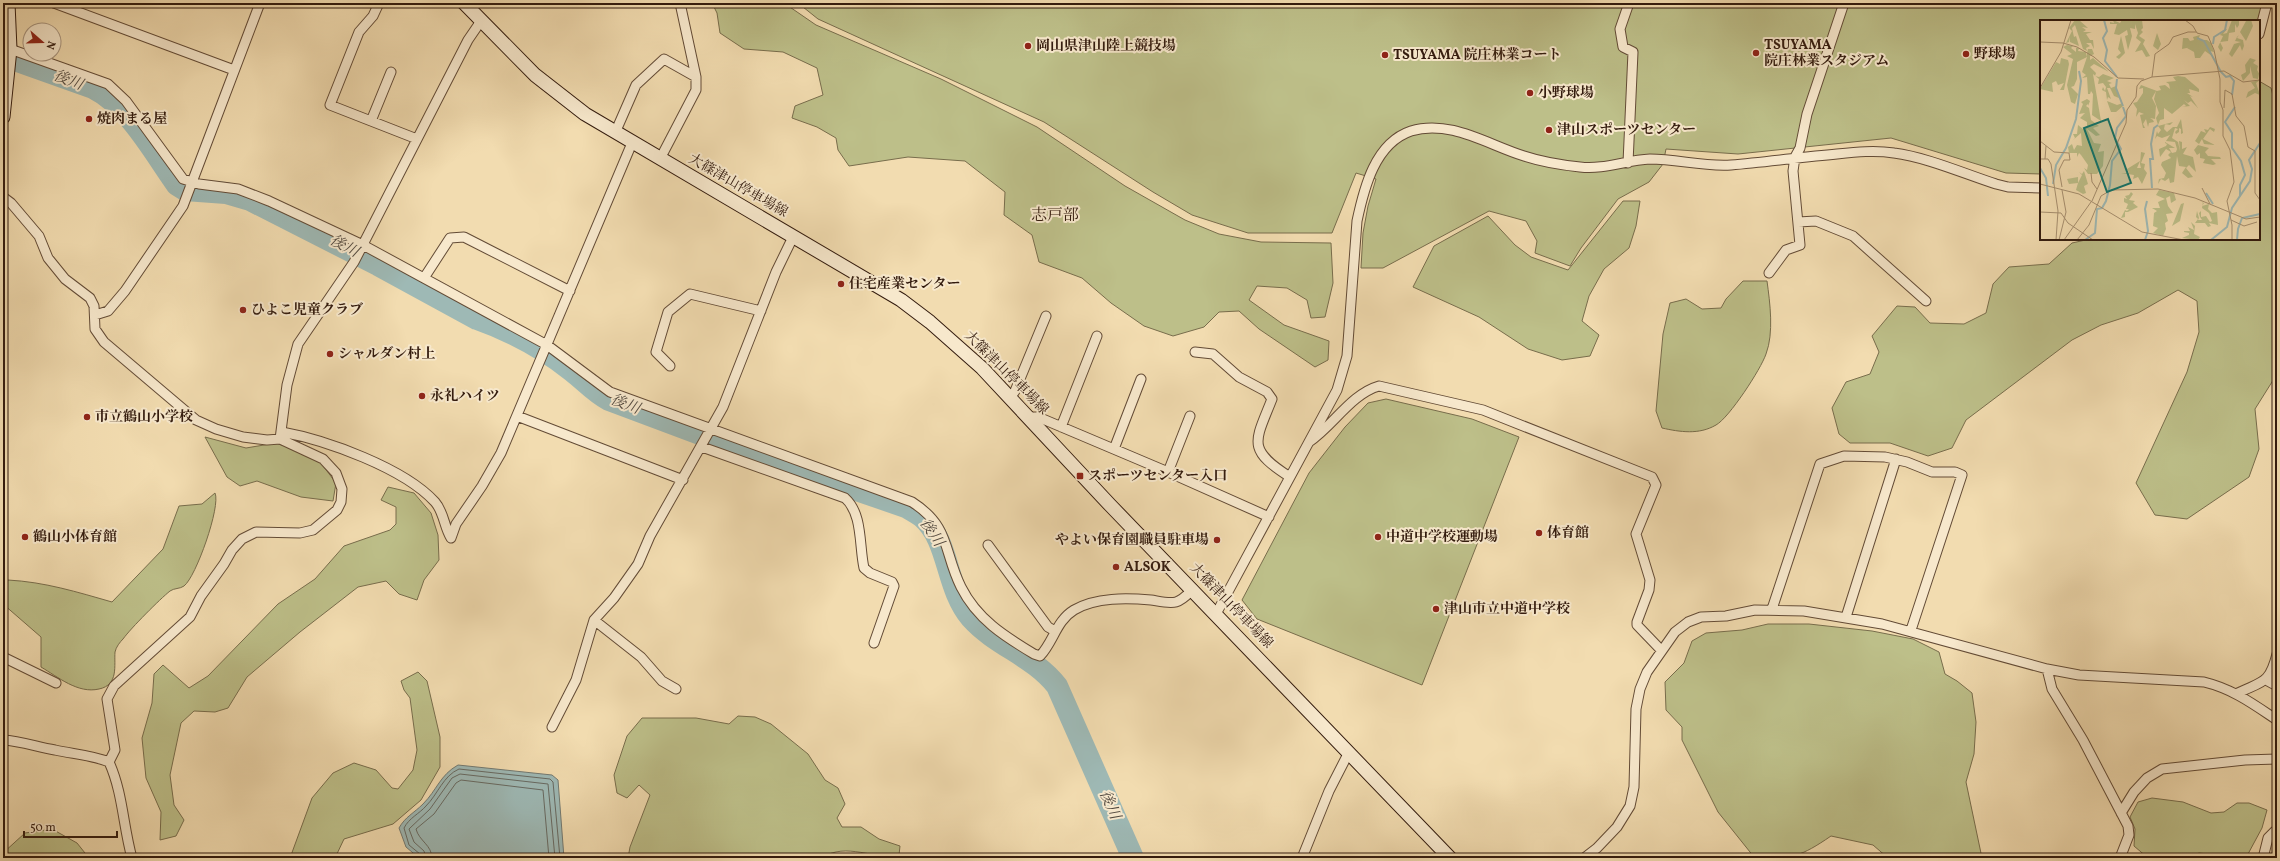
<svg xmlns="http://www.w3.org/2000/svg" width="2280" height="861" font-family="Vollkorn,'Noto Serif JP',serif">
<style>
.green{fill:#bdbf89;stroke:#786d4c}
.water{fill:#9eb9b5;stroke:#737a72}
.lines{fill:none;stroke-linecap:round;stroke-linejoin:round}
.shore{stroke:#686a62;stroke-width:1}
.river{stroke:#9eb9b5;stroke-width:22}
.street-casing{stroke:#634b36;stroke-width:11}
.secondary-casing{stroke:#331b0e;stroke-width:15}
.street{stroke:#f7e8cc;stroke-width:9}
.secondary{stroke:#f7e8cc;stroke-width:13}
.poi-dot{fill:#8f2418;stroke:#f7e8cc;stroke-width:1.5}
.labels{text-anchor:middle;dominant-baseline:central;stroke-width:4;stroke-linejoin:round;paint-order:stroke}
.poi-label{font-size:14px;font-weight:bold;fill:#331b0e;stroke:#f7e8cc;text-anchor:start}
.street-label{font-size:14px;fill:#331b0e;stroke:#f7e8cc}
.water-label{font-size:15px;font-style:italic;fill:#534a40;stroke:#f7e8cc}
.quarter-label{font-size:16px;fill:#331b0e;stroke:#f7e8cc}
.inset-river{fill:none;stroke:#9eb9b5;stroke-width:2}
.inset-road{fill:none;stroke:#a68f6f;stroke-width:1}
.view{fill:#0f766e;fill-opacity:0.15;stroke:#0f766e;stroke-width:2}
.inset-edge{fill:none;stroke:#331b0e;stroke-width:2}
</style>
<rect width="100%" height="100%" fill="#f2dcb0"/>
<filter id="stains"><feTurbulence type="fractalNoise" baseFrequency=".005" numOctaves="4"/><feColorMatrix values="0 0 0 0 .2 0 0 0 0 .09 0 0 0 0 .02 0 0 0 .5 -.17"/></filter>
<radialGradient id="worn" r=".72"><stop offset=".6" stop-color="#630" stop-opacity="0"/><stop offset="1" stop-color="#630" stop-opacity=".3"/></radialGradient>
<path class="green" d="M712,3H784L816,25L941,79L1037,127L1125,186L1185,220L1219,234L1261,242L1331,243L1333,283L1325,317L1311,318L1307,300L1287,288L1257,286L1249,300L1284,325L1329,341L1328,360L1315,367L1259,329L1239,311L1219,312L1204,327L1173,336L1144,326L1111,303L1082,278L1039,262L1032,235L1004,215L1005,192L965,161L908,157L849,166L838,150L836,138L817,127L792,118L795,106L823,95L817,68L783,52L744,49L720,33L717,13Z
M798,3H2262L2259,21H2041V174L2006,173L1891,138L1738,154L1666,149L1663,164L1649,182L1618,199L1581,248L1570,266L1535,253L1537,241L1526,221L1489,211L1383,268H1361L1363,233L1368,206L1376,179L1356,173L1332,233H1248L1192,215L1153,192L1044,122L818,19Z
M2259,81L2271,88L2277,111V374L2255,409L2259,449L2249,477L2187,519L2155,515L2136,483L2187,372L2199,332L2197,301L2178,290L2138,313L2101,325L2072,340L1966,420L1952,448L1928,456L1890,443H1850L1839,434L1832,408L1846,382L1870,374L1879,352L1872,336L1897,306L1915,307L1930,323L1964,324L1986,313L1993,284L2009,267L2049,264L2072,243L2090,239H2259Z
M1623,201H1640L1636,226L1629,248L1604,269L1589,296L1582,321L1599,335L1590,356L1562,360L1528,349L1479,317L1413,287L1434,246L1488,216L1515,245L1531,257L1568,270Z
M1743,281H1767C1770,303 1774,333 1766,354C1761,369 1729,418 1716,425C1699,435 1680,432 1662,428L1656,411L1663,334L1670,303L1686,299L1702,309L1721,308L1726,299Z
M1386,399L1472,419L1519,437L1422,685L1257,619L1242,600L1309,473L1345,427L1368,403Z
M205,437L246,448L276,443L285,446L321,463L336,483L333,501L301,497L257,481L240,486L227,477Z
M388,487L414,493L431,513L438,535L439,560L424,580L417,600L399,594L386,581L358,587L300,632L247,677L228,708L215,712L194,711L181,723L170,775L174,805L184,820L176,836L160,840L161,812L146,778L142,738L152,703L154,674L163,665L189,688L208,676L278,604L315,579L344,546L390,530L396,524V507L381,500Z
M215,493C221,506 196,577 184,586C180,589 174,588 170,591C160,599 131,628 123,639C120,642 116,647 115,652C114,665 119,685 99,689C78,694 58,677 41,667V637L3,604V588L8,580C45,582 77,592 112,602L163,549L179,506L202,504Z
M1768,624H1809L1872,631L1913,639L1939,652L1945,674L1957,681L1972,693L1976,722L1974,754L1966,782L1982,858H1888L1873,845L1831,836C1802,856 1789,861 1754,857L1718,812L1682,740V727L1666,710L1665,682L1684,663L1692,641L1706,633L1742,630Z
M418,672L427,681L440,737V767L421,800L393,824L344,839L335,858H290L312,798L333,773L354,763L376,770L392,788L398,789L413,770L417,750L410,698L404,690L401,681Z
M738,716L755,717L771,724L808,754L825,780L838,788L845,804L837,818L842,827H861L879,839L900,846L899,855C876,861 846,841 822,858H628L630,847L650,795L639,785L627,798L617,793L614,775L627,736L642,718H696L729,724Z
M2152,798L2183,802L2211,813L2224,812L2237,803H2249L2267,810L2262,828L2248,854L2239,858L2199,853L2189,858H2148L2134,846L2135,829L2130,817L2138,802Z
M52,829L77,843L89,858H3V853L25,833Z"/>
<path class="water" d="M458,765L552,775L558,780L564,858H419L406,847L399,828C405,817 414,813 423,804C437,790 440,775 458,765Z"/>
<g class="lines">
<path class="shore" d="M421,858L420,854L409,845L404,828C409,818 419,814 426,806C438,794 443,776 459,769L550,779L553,782L560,858
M426,858L424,851L414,842L409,829L430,809L452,778L460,774L548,784L555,858
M432,858C432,845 419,841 416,829L434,814L456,783L461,780L543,790L549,858"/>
<path class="river" d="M3,56L93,88C129,106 154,153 177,185L185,190L226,193L250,200L378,265L477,319C511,331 544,349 572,371C585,381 594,392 609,400L769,460L906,507C911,510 917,513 922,517C950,541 945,587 971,618C996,646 1034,656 1057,686L1133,858"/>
<g class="street-casing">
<path id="street" d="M54,3L234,70
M379,3L373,16L359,32L330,105L417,139
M2259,34L2267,3
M10,49L108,84L126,101L183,179L199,184L238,189L269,201L363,245L547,345L610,392L912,502C951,527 943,551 961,587C977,619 1004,636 1034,654L1040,656C1054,641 1056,621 1074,610C1096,597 1127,598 1151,600C1158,601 1169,604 1176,602C1183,600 1188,594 1193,589
M371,121L391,72
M615,133L636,85L664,59L696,77
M660,159L696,90V77L680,3
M1628,163L1633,52L1623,47L1620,29L1629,3
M3,197L11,203L39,236L48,258L65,279L90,298L94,306L95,329L104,342L196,420L216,429L243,437L267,440L280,439L323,459L336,473L342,489L341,502L337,510L313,530L300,533L256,532L242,539L232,550L224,564L201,596L190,617L114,686L107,699L115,750L109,762
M1798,222L1816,221L1853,236L1926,301
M1769,273L1786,250L1800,245L1793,171L1795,157L1800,148L1807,114L1844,3
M424,278L450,238L464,237L570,291
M95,315L108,311L125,291L183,206L260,3
M1195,352L1213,354L1239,377L1267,392L1272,399C1255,442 1246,449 1290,477
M670,366L656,352L668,312L690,294L761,311
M1011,397L1015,391L1046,316
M517,416L683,480
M1028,417H1038L1168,472L1269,517
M1061,427L1097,336
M282,432C326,440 404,468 435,502C444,512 444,527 451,538
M280,439L287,385L298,344L354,262L468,40L481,21
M1309,442C1333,426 1351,394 1379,386L1483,410L1652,477L1656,485L1636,534L1650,580L1649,590L1637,622V625L1661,650
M702,447L845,498C863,514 859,546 864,568L870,573L892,582L894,586L874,643
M1114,449L1141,379
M1168,472L1190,416
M451,538L456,524L482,486L501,453L632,143
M988,545L1048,627L1055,631
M1772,609L1820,464L1844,456L1885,457L1907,462L1932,472H1955L1962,475L1911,630
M1216,614L1337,390L1347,356L1357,221C1364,188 1375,143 1411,131C1450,119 1488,145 1524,156C1542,162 1561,165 1580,167C1604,170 1626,160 1650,159C1677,159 1704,167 1731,165C1767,162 1802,157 1837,154C1856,152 1875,150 1894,153C1926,157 1965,174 1996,184L2008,187L2041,188
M1846,617L1896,459
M594,620L641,657L662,681L676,689
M3,657L56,683
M2047,669L2052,689L2083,740L2128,826L2129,835L2120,858
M2266,680L2277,686
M2238,693C2262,681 2269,685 2277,654
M552,727L576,680L594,620L614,598L638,564L650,536L723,407L776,272L793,237
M3,740C21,741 37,747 55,750C73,754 92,755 109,762C123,793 123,826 132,858
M2121,813L2134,792L2147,778L2162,769L2245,760L2277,759
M1302,858L1329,791L1349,752
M1584,858L1597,848L1617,827L1630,806L1634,787L1636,709L1640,689L1647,672L1675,632L1688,622L1701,617L1726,616L1755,610L1804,611L1882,624L2047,669L2079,675L2204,682C2233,689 2253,704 2277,720
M2263,858L2268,838L2275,831H2277"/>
</g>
<g class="secondary-casing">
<path id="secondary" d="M464,3L535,75L585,114L901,300L930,322L982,368L1110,505L1450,858
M3,117L10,49L8,3"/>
</g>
<use href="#street" class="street"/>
<use href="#secondary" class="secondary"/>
</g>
<g class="poi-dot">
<circle cx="1028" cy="46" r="4"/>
<circle cx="1756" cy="53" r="4"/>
<circle cx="1966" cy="54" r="4"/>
<circle cx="1385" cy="55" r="4"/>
<circle cx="1530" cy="93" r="4"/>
<circle cx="89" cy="119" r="4"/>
<circle cx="1549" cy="130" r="4"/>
<circle cx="841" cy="284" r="4"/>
<circle cx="243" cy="310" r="4"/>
<circle cx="330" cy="354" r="4"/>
<circle cx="422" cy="396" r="4"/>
<circle cx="87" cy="417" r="4"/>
<rect x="1076" y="472" width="8" height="8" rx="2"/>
<circle cx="1539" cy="533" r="4"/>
<circle cx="25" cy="537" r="4"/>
<circle cx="1378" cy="537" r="4"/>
<circle cx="1217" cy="540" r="4"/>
<circle cx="1116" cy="567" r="4"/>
<circle cx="1436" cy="609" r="4"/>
</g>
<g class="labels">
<g class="poi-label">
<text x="1764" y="45">TSUYAMA<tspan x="1764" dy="16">院庄林業スタジアム</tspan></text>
<text x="1036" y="46">岡山県津山陸上競技場</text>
<text x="1974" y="54">野球場</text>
<text x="1393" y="55">TSUYAMA 院庄林業コート</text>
<text x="1538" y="93">小野球場</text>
<text x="97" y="119">焼肉まる屋</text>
<text x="1557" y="130">津山スポーツセンター</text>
<text x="849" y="284">住宅産業センター</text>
<text x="251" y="310">ひよこ児童クラブ</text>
<text x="338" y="354">シャルダン村上</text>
<text x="430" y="396">永礼ハイツ</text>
<text x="95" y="417">市立鶴山小学校</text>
<text x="1088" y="476">スポーツセンター入口</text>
<text x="1547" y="533">体育館</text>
<text x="33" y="537">鶴山小体育館</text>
<text x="1386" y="537">中道中学校運動場</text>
<text x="1209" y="540" text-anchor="end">やよい保育園職員駐車場</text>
<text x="1124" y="567">ALSOK</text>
<text x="1444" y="609">津山市立中道中学校</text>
</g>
<g class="street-label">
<text transform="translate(738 186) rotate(30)">大篠津山停車場線</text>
<text transform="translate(1006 373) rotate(45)">大篠津山停車場線</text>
<text transform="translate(1231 606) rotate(46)">大篠津山停車場線</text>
</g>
<g class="water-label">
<text transform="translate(68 81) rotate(21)">後川</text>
<text transform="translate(344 247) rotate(28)">後川</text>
<text transform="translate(625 405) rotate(21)">後川</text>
<text transform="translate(931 533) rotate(56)">後川</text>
<text transform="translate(1109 805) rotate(66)">後川</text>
</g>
<g class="quarter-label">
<text x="1055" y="216">志戸部</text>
</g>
</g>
<g transform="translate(2040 20)">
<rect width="220" height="220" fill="#f2dcb0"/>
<path d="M35,0H39L48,8L42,7L46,10L43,12H52L46,14L50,20H53L54,29L51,23H46L50,26L46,28L47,31L43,29L35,5L32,8L34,17L36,16L39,26L30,22V17L29,22L26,23L32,11L29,8ZM73,0L80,3L82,0H102L103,8L101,10L103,12L99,16L105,20L103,24L110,36L106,37L102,30L95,32L101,22L96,18L98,13L95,4V9L90,8L92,16L88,30L85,16L88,15L87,10L79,15L74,14L77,4H70V2L74,3ZM192,0L199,1V5L197,8L195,4V12L189,13L188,21L180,22L183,28L181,32L178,27L183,16L180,15L185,9H187L183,14L187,13ZM211,0L213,6L206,21L200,12L206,1ZM117,13L121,24L118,30L113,26ZM160,15L158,20H167L171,23L174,32L170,31L172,36L165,31L160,38H155L154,32L147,28L151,27L142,29L143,18H148L150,21L154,20L153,17ZM199,15L197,18L203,20L204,26L202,31L200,25L192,37L189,34L194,24L201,22L195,21L197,17ZM81,16L85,33L79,39L76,37L81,33L78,29ZM27,25L33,26L31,28L36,32V28H39L38,31L46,32V37L48,29H52L54,34L50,36V40L53,38L69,52L54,44L50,47L56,53L55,56L59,57L63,54L74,58L67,61L72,63L69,64L71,68L76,66L79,78L74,76L70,68H67L71,79L68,77L67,80L66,72L62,70L63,67L65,71L66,67L63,63L58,64L59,59L53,54L61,101L52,95L53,74L51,71L50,74H48L47,57L42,58L46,55L42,52L47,37L37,42V59L34,66L31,67L38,74L35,84L31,82L27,65L33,39L27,36L32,34L23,27ZM21,38L28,40L29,44L24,70H20L24,63L18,65L16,61L12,63L13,72L0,69L16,42L20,44ZM210,38L216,40L213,43L218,46L217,50L220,55V59L219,54L218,59L213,58L210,46V53L203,61L201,55L206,52L205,45ZM138,56L145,57L159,69V72L149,69L150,73H147L153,77L150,76L158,88L151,81L148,83L144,80L150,86L142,87L146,86L144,84L132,94L124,88V99L120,100L118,105L116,98L119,93L114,79L116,71L112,78L116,86L115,99L110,98L113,100L114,102L109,103L108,107L106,99L103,104L105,108H103L100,95L104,94L99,92L96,97L97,89L93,83L97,82L103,73V68L99,69L101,65L117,71L121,70L119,66L125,65L130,69L129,64L126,62L136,61L133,57ZM220,60L216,63L220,75L215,73L206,78L208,72L215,68L211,62ZM47,79L50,81L48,86V84L46,86L49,88L51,100L59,106L53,108L60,115L56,116L47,109L54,123L61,124L58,132L64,131L63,146L57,154H48L44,148L47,150L48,145L41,135L39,133L37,137V133H29L28,127L32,124L34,130L37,125L42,126L41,113L32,121L35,118L33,114H37L38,105L43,109L47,107V102L40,98L45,93L39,94L43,84L41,82ZM67,81L77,85L83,83V86L76,92H71ZM141,99L143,113L141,114V109L139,108V112L136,114L135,112L138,109L135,108L132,118L138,122L140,131L139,121L142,122V129L147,127L143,134L153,137L156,152L149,145L146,148L153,157L148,158L142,153L146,147L139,146L137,136L134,162L130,163L129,158L125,161L121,159L118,164L119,159L124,158L126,153L121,145L122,142L131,138L128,135L131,132L126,129L120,137L119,129L126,126L127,124L125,123V122L135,128H129L132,133L136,132L137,129L135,122L126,121L130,115L122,118L117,116L115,119L117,111L118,114L121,110L118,106L133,102L130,105L125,104L124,109L127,112L133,107H137ZM170,107L175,109L174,112L170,109L163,119L175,125L164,124L162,119L159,124L155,121L157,118L161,111L166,113L164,109L168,110ZM158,125L169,128L165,132L168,136L180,137L181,139H171L176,144L173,145L163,143L165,139L160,138V133L157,135L154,130ZM101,132L105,133L101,143L105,144L104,149L107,153L102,164L98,157L93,159L94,155L81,153H89L87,149L100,141L97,148H101L100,144ZM44,151L48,164L44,166L46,173L43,174L36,170L38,163L29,164L27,159L38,157V163L42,155L39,152L42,154ZM119,170L134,173L136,180L131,183L130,176L126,178L128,186L133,193L126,194L128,201L125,203L126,209L123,216L113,213L118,208L113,206L114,193L117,191L112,188H120L118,182L125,179L116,175ZM91,172L93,174L89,180L95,181L93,183L98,187L88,192H85V197L81,198L85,190L87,191L89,189H86L88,184L84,182V178L87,179L85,176L89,175L87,178ZM160,181L164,183L162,186L169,184L168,189L172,193L177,192L178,205L169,203L171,206L168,207L165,203H155L158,199L156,197L157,191L159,198L158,200H162L160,197L159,193L161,191V197L166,196L170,202L172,201L169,193L162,188L163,182ZM144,183L140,201L132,206L141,184ZM151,202L155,206L154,214L160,217L158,220L142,218L149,215V213L144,212V211H150L148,207L154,210Z" fill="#bdbf89"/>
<path class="inset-river" d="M64,0L67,11L63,18L67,30L65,41L77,57M157,18L164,21L181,52L186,57L190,56L194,61L192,75M173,24L174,17L185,10L187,0M77,59L76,68L83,86M195,87L185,102L192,113V128L201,141L205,155L200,165V176M0,148L6,158L8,176M13,164L16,145L26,128L36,99L41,61L39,51M112,168L110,139H113L111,124L114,108L118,105M166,173L173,184M45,220L55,213L57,189L62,188L66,181L70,165L72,141L81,129L75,118L77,108L86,96L83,87M105,220L108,211L105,189L107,181M171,220L187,207L192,188L210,161L212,149L209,140L220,123M197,220L198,209L202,198L220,194"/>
<path class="inset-road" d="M145,0L153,6L157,13L168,16L174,30L180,59V82L183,90V116L190,130L194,162L187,181L192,205V220M0,22L23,23L37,27L54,37L78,58L104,59M112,57L184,51L203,62L220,60M0,68L21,32L31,0M184,88L185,70L192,74L196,96L204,106L208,127L215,131V173L220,180M0,121L14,132L29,133L30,140H24L19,150L22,167M0,139H8L11,144L18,191L16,220M5,139L6,126M51,153L52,162L57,169M0,164L39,174L102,212L144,220M162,168L170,184M52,181L86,103L87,90L96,77L97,66L101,61L112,57L115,34L129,24L133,17L148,12H156M0,192L21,193L28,203L53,220M191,200L204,206L217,202M19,220L26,192L22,170M24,220L51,182M37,220L49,205L61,176L71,170L118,169L155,178L206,199L220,197"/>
<path class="view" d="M68,99L91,163L67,172L44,108Z"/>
<rect width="220" height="220" class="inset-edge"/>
</g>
<rect width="2280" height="861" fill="none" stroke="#f2dcb0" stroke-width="16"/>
<rect x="4" y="4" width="2272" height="853" fill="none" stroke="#331b0e" stroke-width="2"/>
<rect x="8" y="8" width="2264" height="845" fill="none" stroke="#331b0e"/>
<g transform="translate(42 42) rotate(110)"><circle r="19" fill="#f7e8cc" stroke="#a99680"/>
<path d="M0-3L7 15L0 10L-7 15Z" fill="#8f2418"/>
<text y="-6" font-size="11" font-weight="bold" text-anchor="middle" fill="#331b0e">N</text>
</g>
<path d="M24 831v6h93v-6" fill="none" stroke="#331b0e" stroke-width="2"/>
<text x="30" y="831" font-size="12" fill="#331b0e" stroke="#f7e8cc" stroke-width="3" paint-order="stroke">50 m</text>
<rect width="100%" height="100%" filter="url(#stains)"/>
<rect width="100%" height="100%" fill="url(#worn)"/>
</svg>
